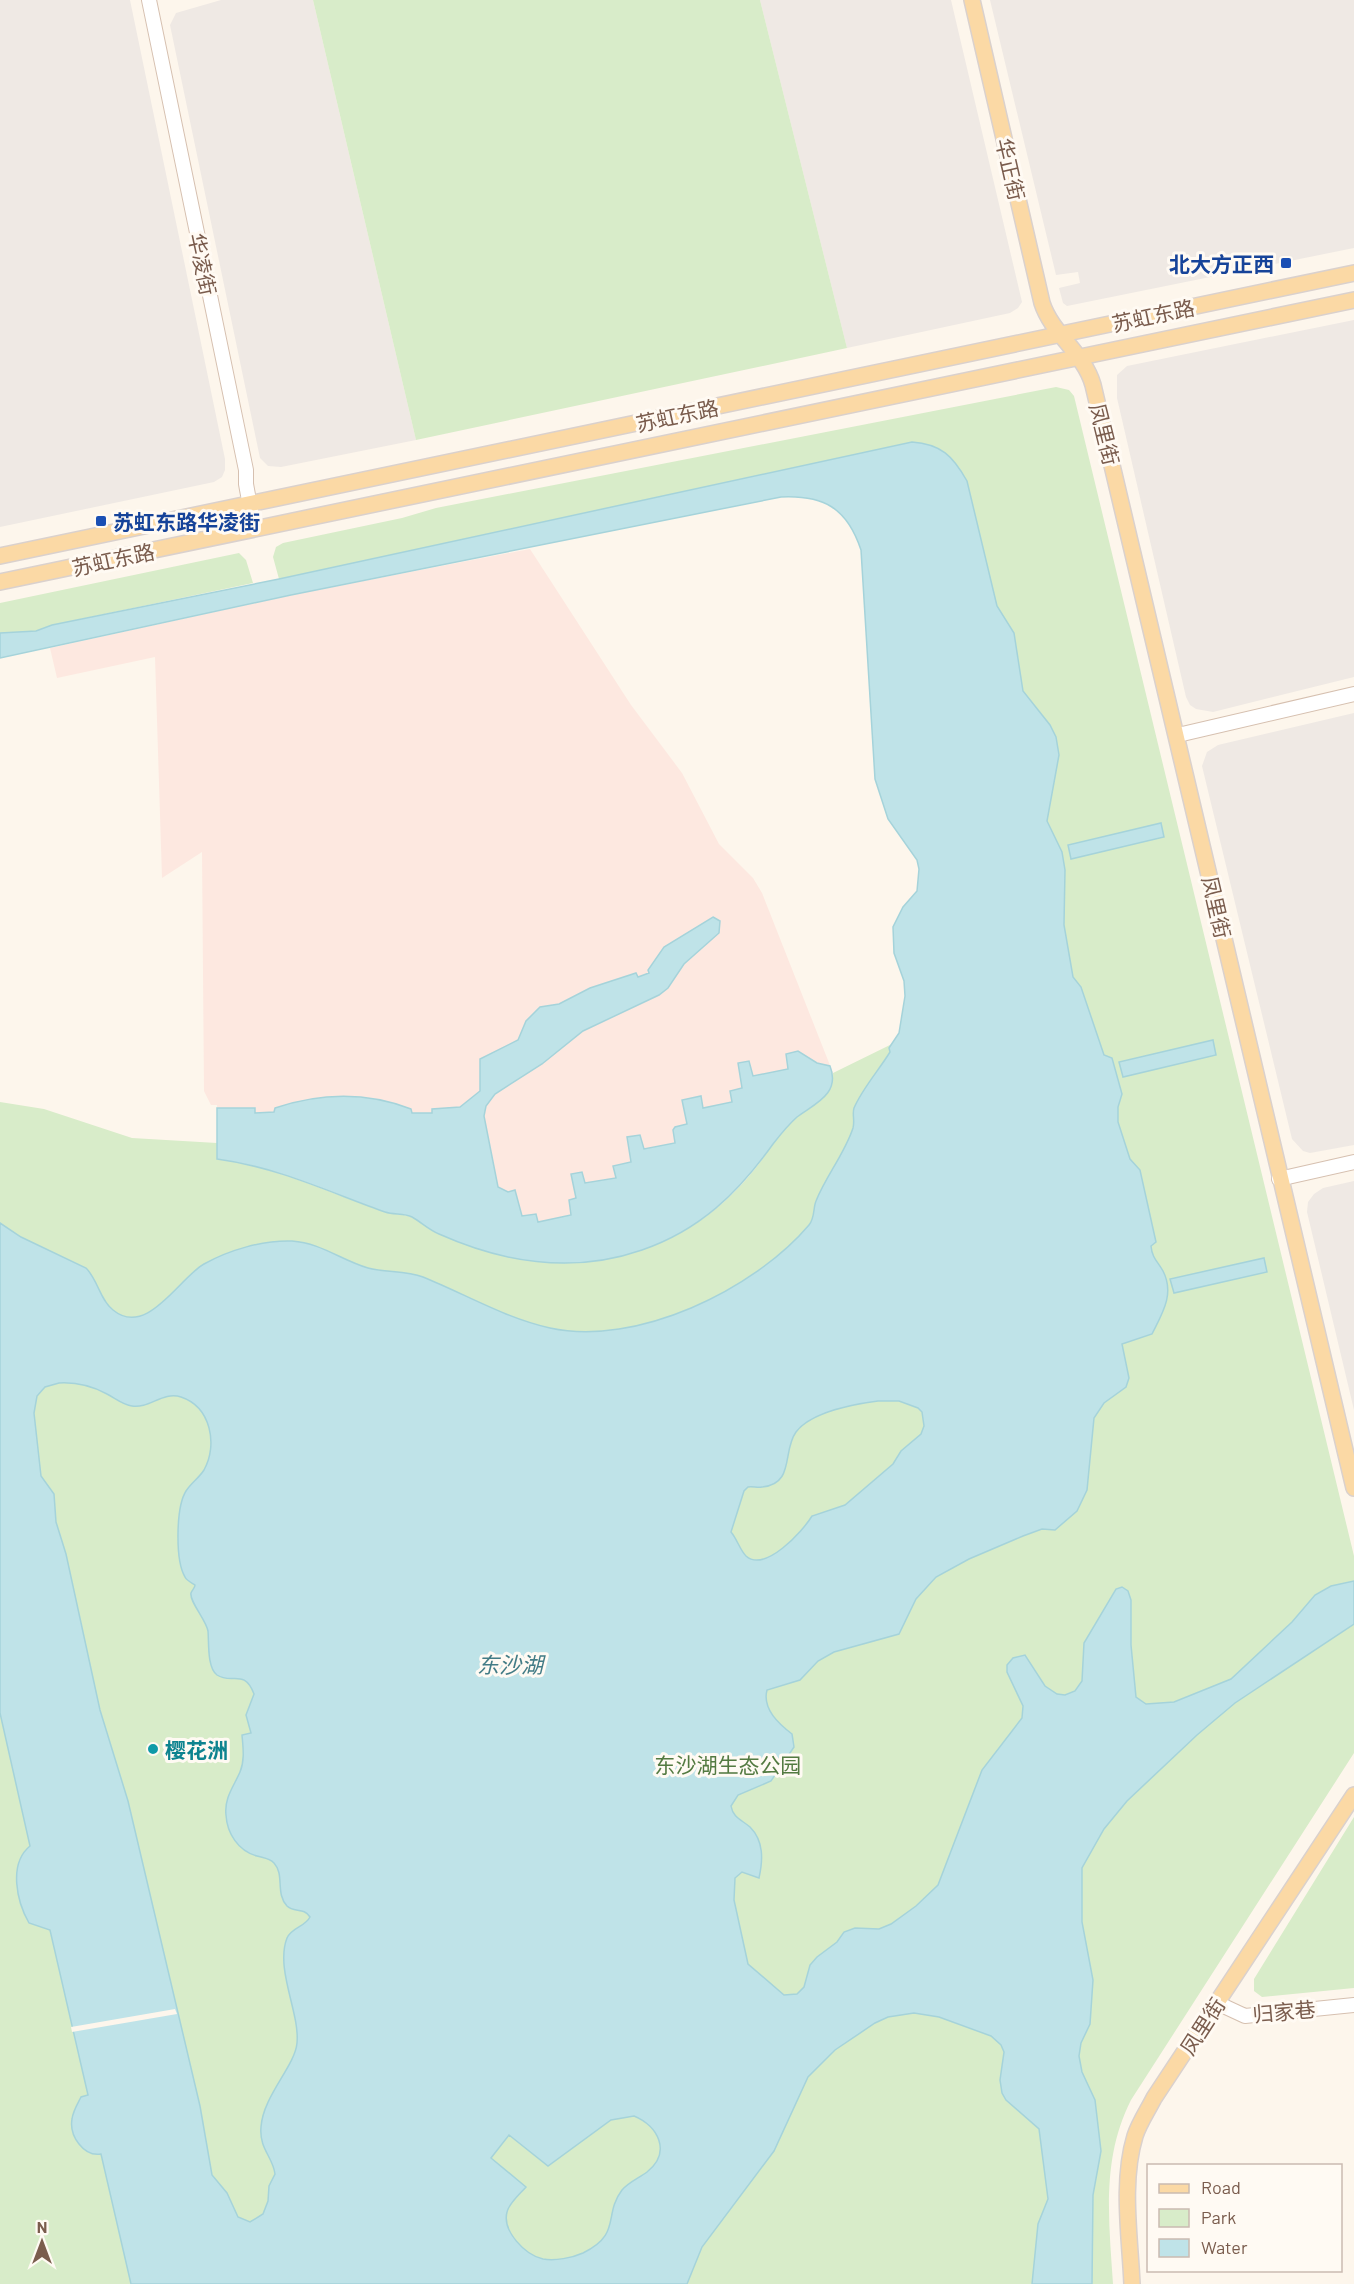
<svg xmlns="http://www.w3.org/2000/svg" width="1354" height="2284" font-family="Barlow,'Noto Sans SC',sans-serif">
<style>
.commercial{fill:#fde8e0}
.industrial{fill:#efe9e4}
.green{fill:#d8ecc9}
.water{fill:#bfe3e8;stroke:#a5d3da;stroke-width:1.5;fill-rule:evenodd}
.pier{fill:#fdf6ec}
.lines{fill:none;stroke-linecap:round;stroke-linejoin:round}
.secondary-casing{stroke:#d6c0b0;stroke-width:16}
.primary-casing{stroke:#dad1cd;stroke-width:18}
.secondary{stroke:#fff;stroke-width:14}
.primary{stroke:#fbd9a5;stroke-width:15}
.transit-dot{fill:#1a4fb4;stroke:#fffaf3;stroke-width:2}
.culture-dot{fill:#0f9aa8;stroke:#fffaf3;stroke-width:2}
.labels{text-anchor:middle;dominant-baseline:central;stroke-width:6;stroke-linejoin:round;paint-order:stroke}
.street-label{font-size:21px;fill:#7a5c4d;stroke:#fffaf3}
.transit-label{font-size:21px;font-weight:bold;fill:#164399;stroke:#fffaf3;text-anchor:end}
.culture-label{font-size:21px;font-weight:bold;fill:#0d838f;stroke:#fffaf3;text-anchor:start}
.park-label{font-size:21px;fill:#537a41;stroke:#fffaf3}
.water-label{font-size:22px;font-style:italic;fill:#437c86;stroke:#fffaf3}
</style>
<rect width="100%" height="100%" fill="#fdf6ec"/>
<path class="commercial" d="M530,549L631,705L682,773L719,844L753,878L762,893L833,1073L604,1260L217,1159V1105H211L204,1091L202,852L162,878L155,657L57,678L50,648L291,595Z"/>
<path class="industrial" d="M0,0H130L225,459V470L222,477L214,482L0,527Z
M221,0H313L416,440L281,467L268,466L260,458L170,25L176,13Z
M760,0H951L1022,302L1018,308L1010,313L847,348Z
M990,0H1354V248L1067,306L1063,303L1059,288L1080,283L1078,272L1056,275Z
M1354,320V677L1213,712L1196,709L1190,705L1186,697L1117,398V375L1127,366Z
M1354,713V1145L1310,1153L1303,1151L1292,1139L1202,766L1207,752L1218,745Z
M1354,1181V1410L1307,1212L1308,1202L1314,1194L1323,1188Z"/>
<path class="green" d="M313,0H760L847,348L416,440Z
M1056,387L1069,390L1074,396L1354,1556V1753L1131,2100C1101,2159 1109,2221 1113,2284H0V1102L44,1109L132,1138L217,1143V1159C277,1167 329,1193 386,1212C393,1214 401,1214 408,1216C420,1219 429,1230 440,1234C510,1264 573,1274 647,1248C696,1231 736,1197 766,1154C775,1141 785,1126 798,1116C819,1101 827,1101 833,1073L892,1044L899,1033L904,1013L964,998L912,442L279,579L273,557L276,547L283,543L402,518L436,508Z
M239,553L246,560L253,583L52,625L36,631L0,633V603Z
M1354,1817V1988L1262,1997L1254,1991V1979Z"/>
<path class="water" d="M912,442C941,444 953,456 967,481L997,606L1014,633L1023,691L1050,725L1056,737L1059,755L1047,821L1062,852L1065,870L1064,925L1073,977L1081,987L1104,1055L1112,1058L1122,1094L1118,1107V1122L1130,1159L1140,1170L1156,1242L1151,1246C1152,1258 1158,1262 1163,1271C1175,1294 1162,1314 1152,1334L1122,1344L1129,1378L1126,1387L1104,1403L1094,1418L1087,1490L1077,1511L1055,1530L1042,1529L1023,1536L969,1559L936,1577L916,1599L899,1634L834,1652L818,1661L800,1680L767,1690C762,1709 779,1724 792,1734L794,1747L771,1781L738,1795L731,1806C733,1818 742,1820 750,1827C764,1841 763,1860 759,1878L742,1872L735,1878L734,1900L748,1964L784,1995L797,1994L804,1987L810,1965L817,1957L837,1942L844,1932L855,1928L879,1929L891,1924L916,1906L938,1885L982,1770L1022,1718L1023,1706L1007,1672V1665L1013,1658L1025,1655L1045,1686L1057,1694L1065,1695L1075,1691L1082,1681L1084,1643L1116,1589L1122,1587L1128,1591L1131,1600V1645L1136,1697L1146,1704L1174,1702L1231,1679L1292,1622L1315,1595L1331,1586L1354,1581V1624L1235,1703L1197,1735L1127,1801L1104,1829L1082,1868V1922L1093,1980L1090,2024L1081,2043L1079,2056L1082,2072L1095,2100L1101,2151L1093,2195L1092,2284H1032L1038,2224L1048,2199L1039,2129L1006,2100L1002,2093L1000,2080L1004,2052L1001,2045L991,2036L939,2017L914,2013L888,2017L875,2023L835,2050L808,2077L774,2151L702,2247L687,2284H131L101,2154C84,2157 69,2136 72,2119C73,2111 78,2103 81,2097L88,2095L50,1930L29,1923C17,1902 8,1864 30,1846L0,1713V1223L21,1237L86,1268C98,1280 100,1300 113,1310C147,1338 179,1278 204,1264C229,1250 263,1240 292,1241C321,1243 341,1260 368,1268C386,1273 405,1270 423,1277C465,1294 505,1318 550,1328C636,1347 754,1290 809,1225C815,1218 813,1208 816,1201C826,1176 845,1153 853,1128C855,1121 852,1114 854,1108C862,1089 879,1070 890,1052L889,1048L899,1033L905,996L904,981L894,953L893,927L903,907L917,891L919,869L917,860L888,819L875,779L861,550C847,508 824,495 781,497L291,595L0,658V633L36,631L52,625L279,579ZM59,1383C76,1382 92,1386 107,1394C115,1398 123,1405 132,1406C149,1409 163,1391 181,1397C211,1407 218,1445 204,1470C199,1478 191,1483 186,1491C176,1507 175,1560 185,1577C187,1581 192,1583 195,1585C195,1588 192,1590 191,1593C189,1601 206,1620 208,1631C209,1642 207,1668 217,1675C232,1685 244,1668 254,1694L246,1715L251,1733L242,1735C243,1747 245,1760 240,1772C234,1786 224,1798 226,1815C227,1833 238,1851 257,1856C263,1858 269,1858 274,1863C285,1875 275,1893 287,1906C294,1913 304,1907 310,1917C305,1927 292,1927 287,1938C275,1969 300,2013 297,2043C295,2066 263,2096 261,2127C259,2149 273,2157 275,2174L269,2186L268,2201L263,2214L250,2222L238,2217L227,2193L212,2175L200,2106L128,1801L100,1710L66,1554L56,1522L54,1494L41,1476L34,1413L37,1396L45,1387ZM878,1401H899L918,1408L922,1412L924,1426L921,1434L901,1451L893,1464L845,1505L812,1516C803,1531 765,1573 746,1556C740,1550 737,1539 731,1532L744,1491L748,1487C753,1486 757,1488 762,1487C795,1484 782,1451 796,1432C811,1412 855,1404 878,1401ZM634,2116C658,2126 672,2152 647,2172C639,2178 629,2182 622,2190C603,2215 622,2234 583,2253C572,2258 555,2261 543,2259C525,2255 502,2231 507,2212C509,2203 521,2193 526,2187L491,2158L509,2135L548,2166L611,2120Z
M1161,823L1164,837L1071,859L1068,845Z
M713,917L720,921L719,933L684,964L668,988L659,995L583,1031L542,1064L495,1094L486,1106L484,1116L498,1187L508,1192L515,1190L522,1216L536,1214L538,1222L571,1215L569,1200L576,1198L571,1174L582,1172L585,1183L616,1178L613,1166L631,1162L627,1137L640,1135L644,1149L675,1143L673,1130L675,1127L687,1124L682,1100L701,1096L703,1108L732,1102L730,1091L742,1088L738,1063L749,1061L753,1076L788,1069L786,1054L798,1051L817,1063L830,1066C841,1094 814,1104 797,1117C788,1125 780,1135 773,1144C738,1193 700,1230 642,1250C573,1274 504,1263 439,1234C429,1230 421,1222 412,1217C404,1213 394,1215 385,1212C329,1192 277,1167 217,1159V1108H255V1113L274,1112L275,1108C320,1093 367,1092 411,1109L412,1113H432V1109L460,1107L480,1091V1059L518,1040L526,1021L540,1007L559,1004L590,988L636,973L638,977L649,973L648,970L664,947Z
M1213,1040L1216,1055L1123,1077L1119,1062Z
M1264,1258L1267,1272L1174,1293L1170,1279Z"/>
<path class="pier" d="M175,2009L177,2014L72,2032L71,2027Z"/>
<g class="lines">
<g class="secondary-casing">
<path id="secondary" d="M149,0L246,470V484L254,528
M1178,735L1354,694
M1279,1179L1354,1162
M1217,2003L1245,2016L1354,2005"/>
</g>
<g class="primary-casing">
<path id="primary" d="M972,0L1042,303C1052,334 1084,353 1093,385C1182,753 1267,1121 1354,1488
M0,556L1354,273
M0,582L1354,300
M1132,2284C1130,2237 1121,2182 1135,2136C1139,2123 1148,2110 1154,2098L1354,1795"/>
</g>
<use href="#secondary" class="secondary"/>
<use href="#primary" class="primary"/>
</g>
<g class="transit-dot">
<rect x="1280" y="257" width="12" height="12" rx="3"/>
<rect x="95" y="515" width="12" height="12" rx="3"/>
</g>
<circle class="culture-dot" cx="153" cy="1749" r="6"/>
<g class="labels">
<g class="street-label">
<text transform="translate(1011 169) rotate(77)">华正街</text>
<text transform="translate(203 264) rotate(78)">华凌街</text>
<text transform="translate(1153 315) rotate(-12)">苏虹东路</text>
<text transform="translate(677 415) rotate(-12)">苏虹东路</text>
<text transform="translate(1105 434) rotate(76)">凤里街</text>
<text transform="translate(113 559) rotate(-12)">苏虹东路</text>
<text transform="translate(1217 907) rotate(77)">凤里街</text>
<text transform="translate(1284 2011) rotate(-5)">归家巷</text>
<text transform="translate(1202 2026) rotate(-57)">凤里街</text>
</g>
<g class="transit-label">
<text x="1274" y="263">北大方正西</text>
<text x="113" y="521" text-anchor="start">苏虹东路华凌街</text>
</g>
<g class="culture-label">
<text x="165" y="1749">樱花洲</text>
</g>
<g class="park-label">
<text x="728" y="1764">东沙湖生态公园</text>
</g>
<g class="water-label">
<text x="510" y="1664">东沙湖</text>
</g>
</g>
<rect x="1147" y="2164" width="195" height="108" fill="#fffaf3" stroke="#cabbb1" stroke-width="1.5"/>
<rect x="1159" y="2184" width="30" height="9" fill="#fbd9a5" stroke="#cabbb1" stroke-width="1.5"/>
<text x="1201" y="2194" font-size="18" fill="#7a5c4d">Road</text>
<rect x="1159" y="2209" width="30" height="18" fill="#d8ecc9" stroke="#cabbb1" stroke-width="1.5"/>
<text x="1201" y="2224" font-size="18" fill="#7a5c4d">Park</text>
<rect x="1159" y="2239" width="30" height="18" fill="#bfe3e8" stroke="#cabbb1" stroke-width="1.5"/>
<text x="1201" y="2254" font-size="18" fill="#7a5c4d">Water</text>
<g transform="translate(42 2242)" stroke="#fffaf3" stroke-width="4.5" paint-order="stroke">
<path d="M0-4.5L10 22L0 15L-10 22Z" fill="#7a5c4d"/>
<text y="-9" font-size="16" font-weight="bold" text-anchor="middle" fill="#7a5c4d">N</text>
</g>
</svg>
